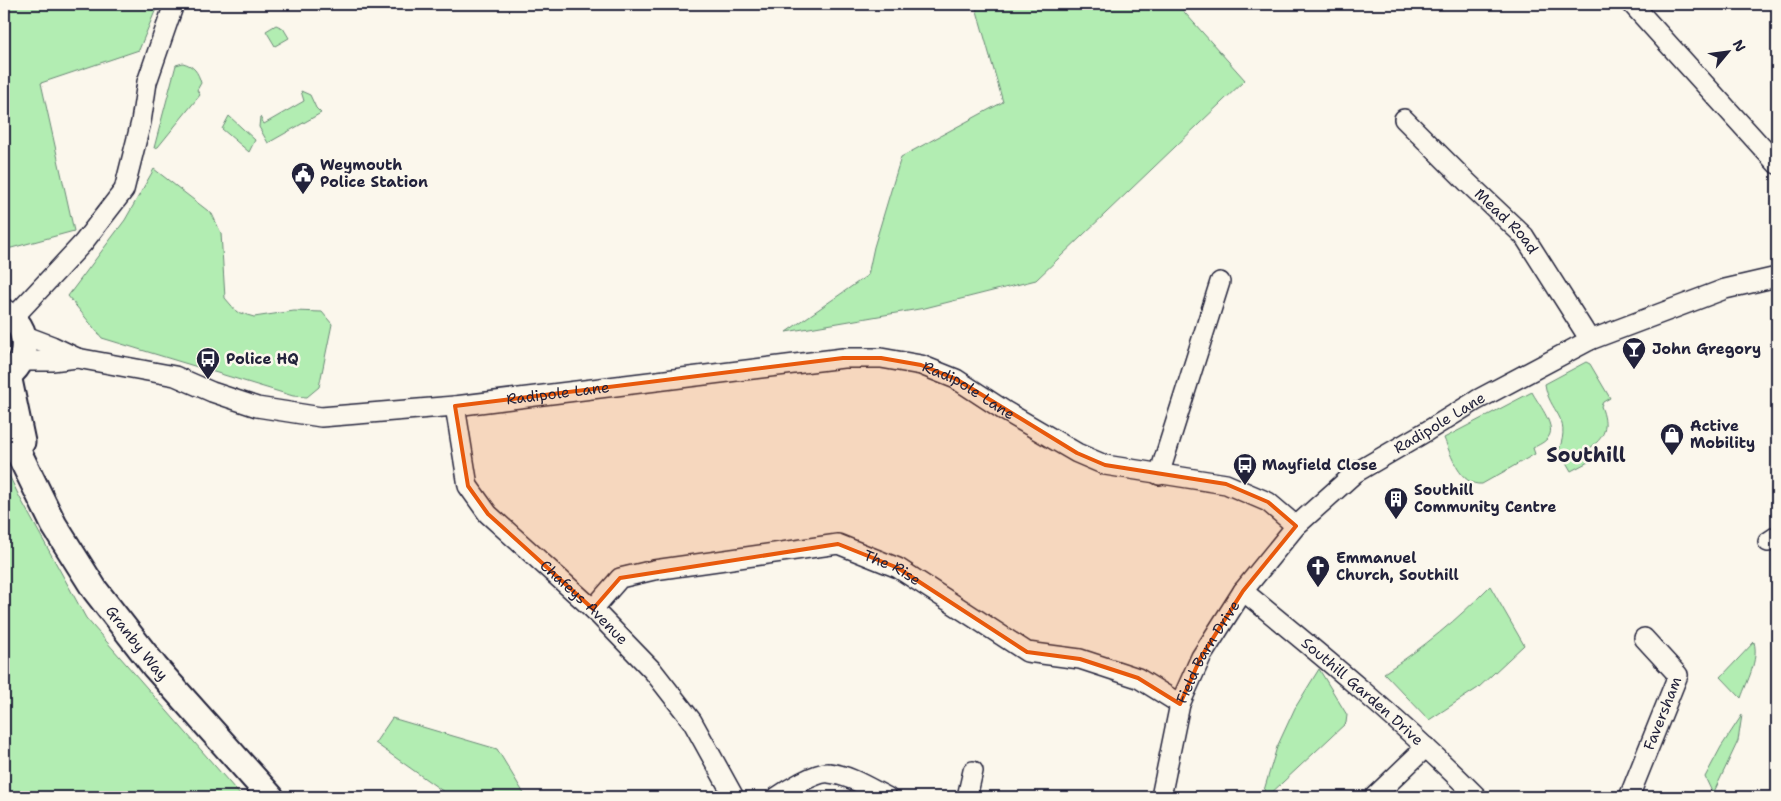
<svg xmlns="http://www.w3.org/2000/svg" width="1781" height="801" font-family="'Shantell Sans',sans-serif">
<style>
.green{fill:#b2edb2;stroke:#6a8876}
.lines{fill:none;stroke-linecap:round;stroke-linejoin:round}
.minor-casing{stroke:#22223b;stroke-width:22}
.major-casing{stroke:#22223b;stroke-width:29}
.minor{stroke:#fbf7ec;stroke-width:19}
.major{stroke:#fbf7ec;stroke-width:25}
.marked{fill:#e8590c;fill-opacity:0.2;stroke:#e8590c;stroke-width:4;stroke-linejoin:round}
.labels{text-anchor:middle;dominant-baseline:central;stroke-width:5;stroke-linejoin:round;paint-order:stroke}
.poi-label{font-size:15px;font-weight:bold;fill:#22223b;stroke:#fbf7ec;text-anchor:start}
.street-label{font-size:15px;fill:#22223b;stroke:#fbf7ec}
.district-label{font-size:20px;font-weight:bold;fill:#22223b;stroke:#fbf7ec}
</style>
<rect width="100%" height="100%" fill="#fbf7ec"/>
<filter id="ink" filterUnits="userSpaceOnUse"><feTurbulence type="fractalNoise" baseFrequency=".02" numOctaves="2"/><feDisplacementMap in="SourceGraphic" scale="10" xChannelSelector="R" yChannelSelector="G"/><feConvolveMatrix kernelMatrix="1 2 1 2 8 2 1 2 1" color-interpolation-filters="sRGB"/></filter>
<g filter="url(#ink)">
<path class="green" d="M4,4H158L139,50L41,83L74,231L4,250Z
M975,4H1177L1245,80L1036,280L925,308L786,332L868,275L874,247L901,157L1003,102Z
M276,25L283,28L289,38L275,46L266,31Z
M183,63C194,66 198,72 201,83L197,90L200,95L158,147L154,148L176,65Z
M301,91L310,95L316,108L321,113L268,143L259,127L260,117L264,124L304,101Z
M229,116L255,140L249,152L222,129Z
M154,169L212,214L221,233L225,298L237,312L254,317L294,311L322,312L332,324L319,387L307,397L293,396L102,338L68,296L125,220Z
M1586,362L1590,364L1610,398L1603,402L1601,406C1609,427 1606,437 1587,450L1592,460L1571,471L1559,450C1572,416 1549,413 1545,384Z
M1532,392C1537,402 1556,425 1549,436C1546,442 1538,445 1533,448L1535,454L1482,484C1460,486 1451,455 1444,438Z
M4,465L19,496L86,618L242,797H4Z
M1490,586L1524,645L1478,688L1429,720L1384,673C1423,648 1458,619 1490,586Z
M1754,642C1759,660 1747,681 1741,698L1721,677Z
M1319,669L1347,715L1346,723L1267,797H1262L1277,747L1295,708Z
M1742,715L1738,741L1713,794L1705,777L1721,747Z
M392,718L497,749L526,797H451L375,743Z"/>
<g class="lines">
<g class="minor-casing">
<g id="minor">
<path d="M1632,4L1777,164"/>
<path id="s1" d="M1404,119L1467,182L1524,236L1590,340"/>
<path d="M13,318L83,243L124,190L141,122L147,82L174,4"/>
<path id="s2" d="M23,335L52,346L77,358L175,376L212,392L257,407L321,417L455,406L843,358H881L921,365L956,379L1005,411L1077,453L1105,465L1226,484L1268,502L1296,526"/>
<path d="M21,361H52L77,358"/>
<path id="s3" d="M455,406L468,486L488,514L593,609L653,671L692,721L734,797"/>
<path d="M1159,475L1220,282"/>
<path d="M1768,542L1777,536"/>
<path id="s4" d="M1243,591C1324,657 1404,723 1477,797"/>
<path id="s5" d="M593,609L620,578L654,570L838,544L898,568L1027,652L1080,659L1138,678L1180,704"/>
<path d="M777,797C787,790 817,771 829,773C849,775 869,788 887,797"/>
<path d="M967,797L973,771"/>
<path id="s6" d="M1161,797L1180,704L1201,657L1243,591L1296,526L1355,473L1427,431L1477,400L1590,340L1725,289L1777,277"/>
<path d="M1374,797L1426,747"/>
<path id="s7" d="M1629,797L1678,675L1644,638"/>
</g>
</g>
<g class="major-casing">
<g id="major">
<path d="M4,312C31,326 31,363 4,378"/>
<path d="M8,375L22,442"/>
<path id="s8" d="M4,423L54,525L95,590L155,667L271,797"/>
</g>
</g>
<use href="#minor" class="minor"/>
<use href="#major" class="major"/>
</g>
</g>
<path class="marked" d="M843,358H881L921,365L956,379L1077,453L1105,465L1226,484L1268,502L1296,526L1243,591L1201,657L1180,704L1138,678L1080,659L1027,652L898,568L838,544L620,578L593,609L488,514L468,486L455,406Z"/>
<defs>
<g id="civic-pin" transform="scale(1.25)"><path d="M0 17L-7.5 6A9.5 9.5 0 1 1 7.5 6Z" fill="#22223b" stroke="#fbf7ec"/><path d="M-.6-6.5H3V-4.5H.6V-3L4-1V1h2V6H-6V1h2V-1L-.6-3ZM-1.2 2.5V6h2.4V2.5Z" fill="#fff"/></g>
<g id="bar-pin" transform="scale(1.25)"><path d="M0 17L-7.5 6A9.5 9.5 0 1 1 7.5 6Z" fill="#22223b" stroke="#fbf7ec"/><path d="M-6-5H6L.8 .8V4.5H3.5V6h-7V4.5H-.8V.8Z" fill="#fff"/></g>
<g id="bus-pin" transform="scale(1.25)"><path d="M0 17L-7.5 6A9.5 9.5 0 1 1 7.5 6Z" fill="#22223b" stroke="#fbf7ec"/><path d="M-5-6H5V4H4V6H2V4H-2V6H-4V4H-5ZM-3.5-4V0h7V-4ZM-3.5 1.2v1.5H-2V1.2ZM2 1.2v1.5H3.5V1.2Z" fill="#fff"/></g>
<g id="shop-pin" transform="scale(1.25)"><path d="M0 17L-7.5 6A9.5 9.5 0 1 1 7.5 6Z" fill="#22223b" stroke="#fbf7ec"/><path d="M-5-2.5h2.3a2.7 3.5 0 0 1 5.4 0H5L5.5 6h-11ZM-1.5-2.5h3a1.5 2.3 0 0 0-3 0Z" fill="#fff"/></g>
<g id="building-pin" transform="scale(1.25)"><path d="M0 17L-7.5 6A9.5 9.5 0 1 1 7.5 6Z" fill="#22223b" stroke="#fbf7ec"/><path d="M-4-6H4V6H1V3H-1V6H-4ZM-2.5-4.3h1.7v1.8h-1.7ZM.8-4.3h1.7v1.8H.8ZM-2.5-1h1.7V.8h-1.7ZM.8-1h1.7V.8H.8Z" fill="#fff"/></g>
<g id="church-pin" transform="scale(1.25)"><path d="M0 17L-7.5 6A9.5 9.5 0 1 1 7.5 6Z" fill="#22223b" stroke="#fbf7ec"/><path d="M-1.2-6h2.4v3.5h3.3v2.4h-3.3V6h-2.4V-.1h-3.3v-2.4h3.3Z" fill="#fff"/></g>
</defs>
<g fill-rule="evenodd">
<use href="#civic-pin" x="303" y="174"/>
<use href="#bar-pin" x="1634" y="349"/>
<use href="#bus-pin" x="208" y="359"/>
<use href="#shop-pin" x="1672" y="435"/>
<use href="#bus-pin" x="1245" y="465"/>
<use href="#building-pin" x="1396" y="499"/>
<use href="#church-pin" x="1318" y="567"/>
</g>
<g class="labels">
<g class="poi-label">
<text x="320" y="165">Weymouth<tspan x="320" dy="17">Police Station</tspan></text>
<text x="1652" y="349">John Gregory</text>
<text x="226" y="359">Police HQ</text>
<text x="1690" y="426">Active<tspan x="1690" dy="17">Mobility</tspan></text>
<text x="1262" y="465">Mayfield Close</text>
<text x="1414" y="490">Southill<tspan x="1414" dy="17">Community Centre</tspan></text>
<text x="1336" y="558">Emmanuel<tspan x="1336" dy="17">Church, Southill</tspan></text>
</g>
<g class="street-label">
<text stroke="none"><textPath href="#s1" startOffset="145">Mead Road</textPath></text>
<text stroke="none"><textPath href="#s2" startOffset="969">Radipole Lane</textPath></text>
<text stroke="none"><textPath href="#s2" startOffset="549">Radipole Lane</textPath></text>
<text stroke="none"><textPath href="#s6" startOffset="486">Radipole Lane</textPath></text>
<text stroke="none"><textPath href="#s5" startOffset="321">The Rise</textPath></text>
<text stroke="none"><textPath href="#s3" startOffset="246">Chafeys Avenue</textPath></text>
<text stroke="none"><textPath href="#s8" startOffset="258">Granby Way</textPath></text>
<text stroke="none"><textPath href="#s6" startOffset="154">Field Barn Drive</textPath></text>
<text stroke="none"><textPath href="#s4" startOffset="156">Southill Garden Drive</textPath></text>
<text stroke="none"><textPath href="#s7" startOffset="90">Faversham</textPath></text>
</g>
<g class="district-label">
<text x="1586" y="455">Southill</text>
</g>
</g>
<rect width="1781" height="801" fill="none" stroke="#fbf7ec" stroke-width="20"/>
<rect x="10" y="10" width="1761" height="781" fill="none" stroke="#22223b" stroke-width="2" filter="url(#ink)"/>
<g transform="translate(1728 52) rotate(61)" stroke="#fbf7ec" stroke-width="4" paint-order="stroke">
<path d="M0-4L9 19L0 12L-9 19Z" fill="#22223b"/>
<text y="-8" font-size="14" font-weight="bold" text-anchor="middle" fill="#22223b">N</text>
</g>
</svg>
